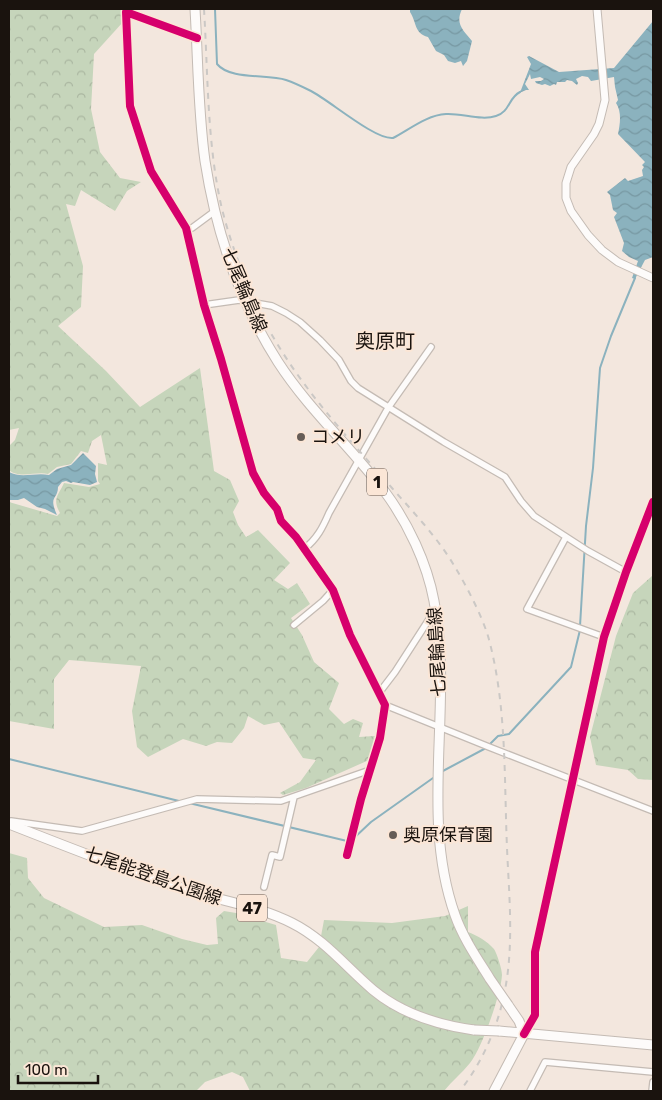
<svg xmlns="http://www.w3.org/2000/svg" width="662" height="1100" font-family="Rubik,'Noto Sans JP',sans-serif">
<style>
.forest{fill:url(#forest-crowns)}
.water{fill:url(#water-waves)}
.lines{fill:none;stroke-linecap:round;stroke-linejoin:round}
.stream{stroke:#8bb2be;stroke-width:2}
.minor-casing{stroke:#c4bbb4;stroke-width:8}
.tertiary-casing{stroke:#c4bbb4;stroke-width:9}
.primary-casing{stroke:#c4bbb4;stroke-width:11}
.minor{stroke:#fdfbfa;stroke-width:5.5}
.tertiary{stroke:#fdfbfa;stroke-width:7}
.primary{stroke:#fdfbfa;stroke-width:9}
.rail{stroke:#cbc8c5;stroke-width:2;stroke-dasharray:6 6;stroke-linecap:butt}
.primary-bridge-casing{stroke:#c4bbb4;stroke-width:11;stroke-linecap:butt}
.primary-bridge{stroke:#fdfbfa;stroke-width:9}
.cycleway-casing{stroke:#fbe6d6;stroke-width:11}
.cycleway{stroke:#d6006c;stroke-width:8}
.poi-dot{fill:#665d57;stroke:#fbe6d6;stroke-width:2}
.labels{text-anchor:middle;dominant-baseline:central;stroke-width:4;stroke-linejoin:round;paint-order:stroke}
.shield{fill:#fbe6d6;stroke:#5e524a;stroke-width:1}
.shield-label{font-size:16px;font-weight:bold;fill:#1a130e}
.street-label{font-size:18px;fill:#1a130e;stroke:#fbe6d6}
.poi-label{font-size:18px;fill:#1a130e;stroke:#fbe6d6;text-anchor:start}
.quarter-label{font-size:20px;fill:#1a130e;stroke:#fbe6d6}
</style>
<defs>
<pattern id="forest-crowns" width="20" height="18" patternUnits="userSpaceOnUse" patternTransform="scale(1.25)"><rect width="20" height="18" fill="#c6d5bb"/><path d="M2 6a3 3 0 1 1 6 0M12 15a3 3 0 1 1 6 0" fill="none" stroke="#aab6a0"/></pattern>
<pattern id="water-waves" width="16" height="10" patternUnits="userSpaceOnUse" patternTransform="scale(1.25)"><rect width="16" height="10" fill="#8bb2be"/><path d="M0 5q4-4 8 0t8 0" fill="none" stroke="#7798a2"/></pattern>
</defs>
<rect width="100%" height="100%" fill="#f3e7de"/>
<path class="forest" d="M9,9H122L123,22L94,54L91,109L100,152L120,178L141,182L127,191L115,211L81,190L75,206L66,204L83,266L81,307L58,326L106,371L140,407L200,368L214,471L230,480L239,501L233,512L238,525L246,537L258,530L290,563L274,580L288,589L297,583L310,604L291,618L302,635L314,662L339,683L329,709L344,724L353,719L363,723L359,737L375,736L369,760L306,788L283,795L280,793L300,782L316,760L303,758L279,722L264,725L248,716L244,728L232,743L217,742L206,746L183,739L148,757L137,747L132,711L141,666L69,660L54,679V729L9,721V502L57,516L60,513C52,499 58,496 64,483L89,487L100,484L98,481V463L107,465L101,435L92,441L88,453L81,451L71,464L57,467L48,474C37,471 19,479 9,470V446L15,440L19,428L9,430Z
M653,573V780L638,779L628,770L596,765L590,737L616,636L633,593L652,576Z
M9,853L27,858L28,878L44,898L104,927L142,925L182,939L207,945L218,944L216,918L224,911L236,913L276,925L281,958L307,962L319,947L324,920L392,923L445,916L468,906V932C478,936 487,941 494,949C497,954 502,969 502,975C501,994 482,1048 470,1063C462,1073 452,1081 444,1091H250L243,1077L232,1072L205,1082L196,1091H9Z"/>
<path class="water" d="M410,9H462C455,24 463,30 472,41L467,61L463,66L461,61L455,63L448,61L444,55L436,51L428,37C414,33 417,23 410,12Z
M653,21V257L645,260L635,279L632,278L638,261L629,257L622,251L624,243L614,217L617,213L613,210L610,195L607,192L625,178L628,181L643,176L642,170L644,167L642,165L645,162L618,134C620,124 622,112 616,103L618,100L615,87L614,77L591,81L588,77L582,76L576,79L578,83L577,85L572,81L567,80L565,82H557L556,85L554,84L550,86L545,84L542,85L536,83L535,81H541L544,79L540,77L531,79L530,74L525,84L529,90H526L517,94L521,90L531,64L527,57L529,56L559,72L614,68Z
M83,453L96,466L95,474L97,482L90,485L73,482L71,483L66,481L62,482L58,487C58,500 48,495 57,515L45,509L37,507L24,498L18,500H9V472C22,479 35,472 49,475L57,469L71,465Z"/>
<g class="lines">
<path class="stream" d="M215,9L217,64C230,80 267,74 286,80C295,83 303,87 311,91C329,100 375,140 393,138C410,129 427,115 446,114C462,113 481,121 496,116C510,112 508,98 520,92
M580,626L586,526L593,468L600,368L611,336L635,278
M489,745L498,736L509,734L571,667L580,630
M9,759L179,801
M441,772L486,748
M189,803L347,841
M354,838L371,822L433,778"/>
<g class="minor-casing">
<path id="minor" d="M197,38L126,12L130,106L151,171L186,228L204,305L221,359L253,473L264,493L277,509L281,521L296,537L333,590L350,635L385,705L380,738L361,799L347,855
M186,228H192L215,211
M204,305L239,300L272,306L286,313L300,322L320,340L339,360L351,381L358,388L444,442L505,477L521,501L534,516L588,551L626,572
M566,537L527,609L604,637
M304,549C317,539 323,527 329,513L388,408L431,347
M294,625L323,601L333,590
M379,693L395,672L435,610
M385,705L489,747L653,811
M11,821L82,831L197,799L281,801L370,770
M264,887L272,855L280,857L294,797
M524,1034L535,1015V952L604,637L626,572L653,502
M530,1091L545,1062L653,1072
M652,1091L653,1082"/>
</g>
<g class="tertiary-casing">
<path id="tertiary" d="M597,9L605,100L599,124L594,134L571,167L566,183V198L571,211L588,235L602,250L618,262L653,278"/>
</g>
<g class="primary-casing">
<path id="primary" d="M195,9C198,59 198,111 205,161C216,232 239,301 278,362C309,410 351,447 385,492C408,523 427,563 434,601C454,705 419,814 455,915C463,938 477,958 490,979
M9,824C70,848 131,872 194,892C226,902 261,907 292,923C324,939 346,967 373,990C402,1014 438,1025 474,1030
M499,1031L653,1045
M494,1091L524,1034L519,1021L508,1005"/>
</g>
<use href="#minor" class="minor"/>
<use href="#tertiary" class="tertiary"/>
<use href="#primary" class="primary"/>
<path class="rail" d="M204,9C208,74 207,145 222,209C230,241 242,273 256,304C288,374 342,431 392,488C414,513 438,538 455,567C467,587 481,614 488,636C507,704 504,778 507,848C509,895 514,943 505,990C498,1027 483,1061 460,1091"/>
<g class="primary-bridge-casing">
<path id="primary-bridge" d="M490,979L508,1005
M474,1030L499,1031"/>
</g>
<use href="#primary-bridge" class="primary-bridge"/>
<g class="cycleway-casing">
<path id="cycleway" d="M197,38L126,12L130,106L151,171L186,228L204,305L221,359L253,473L264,493L277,509L281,521L296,537L333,590L350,635L385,705L380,738L361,799L347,855
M524,1034L535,1015V952L604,637L626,572L653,502"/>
</g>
<use href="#cycleway" class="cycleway"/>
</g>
<g class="poi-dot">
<circle cx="301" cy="437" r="5"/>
<circle cx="393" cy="835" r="5"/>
</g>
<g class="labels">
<g class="shield">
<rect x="367" y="468.5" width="20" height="27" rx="4"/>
<rect x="237" y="894.5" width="30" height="27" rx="4"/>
</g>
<g class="shield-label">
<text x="377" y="482">1</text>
<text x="252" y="908">47</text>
</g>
<g class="street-label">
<text transform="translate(244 290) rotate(67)">七尾輪島線</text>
<text transform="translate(437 652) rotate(-93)">七尾輪島線</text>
<text transform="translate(153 876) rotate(19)">七尾能登島公園線</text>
</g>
<g class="poi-label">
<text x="311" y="437">コメリ</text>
<text x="403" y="835">奥原保育園</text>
</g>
<g class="quarter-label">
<text x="385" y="341">奥原町</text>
</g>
</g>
<rect width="662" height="1100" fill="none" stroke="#1a130e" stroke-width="20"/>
<path d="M18 1075v8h80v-8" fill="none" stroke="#1a130e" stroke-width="2.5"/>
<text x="25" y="1075" font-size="15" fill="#1a130e" stroke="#fbe6d6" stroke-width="4" paint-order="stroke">100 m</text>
</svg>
